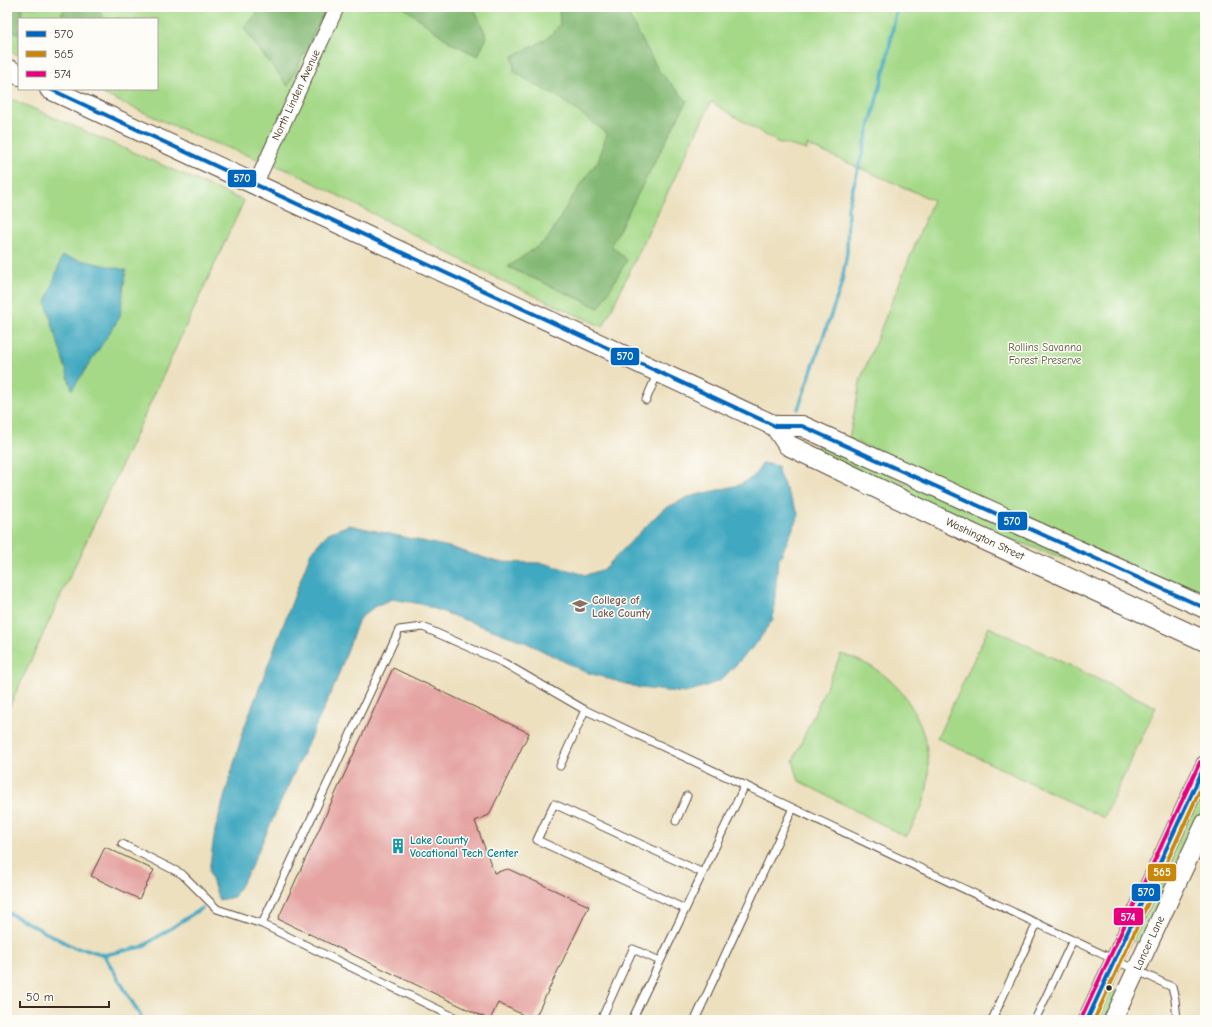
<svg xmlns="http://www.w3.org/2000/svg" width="1212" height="1027" font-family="'Comic Neue',sans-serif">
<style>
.green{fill:#a5d988;stroke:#708253}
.forest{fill:#84b974;stroke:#607249}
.water{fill:#40a8c0;stroke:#3e696f}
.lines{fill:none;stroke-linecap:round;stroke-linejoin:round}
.stream{stroke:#40a8c0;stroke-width:3.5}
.building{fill:#e5a4a2}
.service-casing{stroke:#564536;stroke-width:9}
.minor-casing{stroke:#564536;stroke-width:16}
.tertiary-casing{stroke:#564536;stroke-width:20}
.secondary-casing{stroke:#564536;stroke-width:22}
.service{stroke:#fff;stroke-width:7}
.minor{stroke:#fff;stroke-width:14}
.tertiary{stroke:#fff;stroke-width:18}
.secondary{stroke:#fff;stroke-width:20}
.bus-1-casing{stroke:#fdfcf7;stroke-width:7}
.bus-2-casing{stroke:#fdfcf7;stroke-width:7}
.bus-3-casing{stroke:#fdfcf7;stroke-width:7}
.bus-1{stroke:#0065bd;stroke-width:4}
.bus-2{stroke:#c88708;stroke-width:4}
.bus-3{stroke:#e5007d;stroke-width:4}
.bus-dot{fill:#3b2a1e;stroke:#fdfcf7;stroke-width:1.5}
.labels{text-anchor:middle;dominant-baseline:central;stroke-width:3;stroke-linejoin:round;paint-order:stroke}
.street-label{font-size:11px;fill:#3b2a1e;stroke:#fdfcf7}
.park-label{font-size:11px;fill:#565638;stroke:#fdfcf7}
.education-label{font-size:11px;font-weight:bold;fill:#785e54;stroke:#fdfcf7;text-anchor:start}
.culture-label{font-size:11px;font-weight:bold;fill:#0d838f;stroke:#fdfcf7;text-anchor:start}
.line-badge{stroke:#fdfcf7;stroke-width:1.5}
.badge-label{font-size:11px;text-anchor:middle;font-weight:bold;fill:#fff}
</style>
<rect width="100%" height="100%" fill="#fdfcf7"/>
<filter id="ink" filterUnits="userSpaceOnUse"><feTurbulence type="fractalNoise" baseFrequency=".025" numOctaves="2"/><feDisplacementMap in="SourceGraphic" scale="8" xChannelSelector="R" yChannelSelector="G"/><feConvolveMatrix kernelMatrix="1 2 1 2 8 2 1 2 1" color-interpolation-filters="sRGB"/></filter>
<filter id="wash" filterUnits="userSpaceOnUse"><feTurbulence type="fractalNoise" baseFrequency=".012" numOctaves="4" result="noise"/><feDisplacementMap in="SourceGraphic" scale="16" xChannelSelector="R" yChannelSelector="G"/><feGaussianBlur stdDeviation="0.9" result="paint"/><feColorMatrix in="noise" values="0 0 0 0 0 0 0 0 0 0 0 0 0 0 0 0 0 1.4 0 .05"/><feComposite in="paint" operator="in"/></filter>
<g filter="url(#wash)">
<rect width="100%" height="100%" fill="#ede0bf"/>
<path class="green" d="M7,7H1205V599L849,439L861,378L933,200L807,145V150L777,142L711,102L603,327L502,281L295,173L196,136L92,89H157V19H19V55L7,50Z
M7,97L244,201L7,712Z
M819,443L1067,554L1065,559L979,528L816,450Z
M989,627L1156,707L1104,818L937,738Z
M841,654C851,657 861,661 870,666C916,691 939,751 924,801C920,813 913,825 906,837L799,781L793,761Z
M1205,782V805L1141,944L1132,940Z
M1109,989L1118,993L1105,1020H1095Z"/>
<path class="forest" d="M7,7H22V19H19V34L7,28Z
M65,7H96L103,16V19H59Z
M282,7H327L288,86L264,56L244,28L259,11Z
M403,7H471L475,11L487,37L478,56L451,43Z
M559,7H624L659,71L687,101L611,245L627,260L599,308L508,267L547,240L571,199L599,159L607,133L561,99L514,72L513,56L545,40L560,25Z"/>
<path class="water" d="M62,256L126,270L120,317L72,390L46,303Z
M763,463L778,466L779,475L799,515L778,562L773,619L757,643L720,681L685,693L640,688L585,672L525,642L421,604L392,599L374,607L359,619L335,684L250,869L234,897L219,900L209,871L215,830L244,728L311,552L328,533L349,525L449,547L498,562L543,563L586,575L604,569L662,510L688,497L739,485L753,477Z"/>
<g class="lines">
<path class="stream" d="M798,409L841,286L847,253L848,207L886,64L897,7
M7,912L75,948L86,949L104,955L142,947L202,908
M104,955L143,1020"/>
</g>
<g id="blocks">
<path class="building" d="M393,668L529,733L489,815L475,821L494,873L508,869L589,906L534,1020L498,1003L490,1020L278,919Z
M105,847L154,870L139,899L91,876Z"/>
</g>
</g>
<g filter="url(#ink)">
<use href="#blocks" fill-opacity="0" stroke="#564536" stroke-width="1"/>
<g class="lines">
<g class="service-casing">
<path id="service" d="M646,400L658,372
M560,766L585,710
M676,821L687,796
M122,844L182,874L217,909L262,924L460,1020
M685,909L537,840L554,804L703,873
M262,924L399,630L423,627L504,663L585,710L1172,987L1175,999L1177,1020
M601,1020L633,949L660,961
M632,1020L745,785
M695,1020L793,808
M992,1020L1037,923
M1035,1020L1073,940"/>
</g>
<g class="minor-casing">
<path id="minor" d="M256,183L337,7"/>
</g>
<g class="tertiary-casing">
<path id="tertiary" d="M1087,1020L1205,765
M1113,1020L1205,823"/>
</g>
<g class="secondary-casing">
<path id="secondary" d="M7,69L19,75
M50,89C292,200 533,314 775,426H802L1205,608
M775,426L788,445L970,533L1205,641"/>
</g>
<use href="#service" class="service"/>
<use href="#minor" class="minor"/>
<use href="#tertiary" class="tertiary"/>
<use href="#secondary" class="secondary"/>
<g class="bus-1-casing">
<path id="bus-1" d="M50,89L775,426H802L1205,608
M1087,1020L1205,765"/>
</g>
<g class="bus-2-casing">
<path id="bus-2" d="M1094,1020L1205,779"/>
</g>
<g class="bus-3-casing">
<path id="bus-3" d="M1082,1017L1200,762"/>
</g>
<use href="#bus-1" class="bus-1"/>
<use href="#bus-2" class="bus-2"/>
<use href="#bus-3" class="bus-3"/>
</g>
</g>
<defs>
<g id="university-bare" transform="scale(1.2)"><path d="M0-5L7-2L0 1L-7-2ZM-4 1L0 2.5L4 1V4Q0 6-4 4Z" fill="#8d6e63" stroke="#fdfcf7" stroke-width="2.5" paint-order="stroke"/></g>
<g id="building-bare" transform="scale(1.2)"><path d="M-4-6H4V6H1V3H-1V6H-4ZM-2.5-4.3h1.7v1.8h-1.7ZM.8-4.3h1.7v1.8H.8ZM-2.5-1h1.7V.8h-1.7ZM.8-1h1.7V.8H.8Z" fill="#0f9aa8" stroke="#fdfcf7" stroke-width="2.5" paint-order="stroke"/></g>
</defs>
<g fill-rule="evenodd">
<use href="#university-bare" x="580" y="606"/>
<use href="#building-bare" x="398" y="846"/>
</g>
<circle class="bus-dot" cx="1109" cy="988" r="3.5"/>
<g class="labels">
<g class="street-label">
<text transform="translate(296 95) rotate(-65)">North Linden Avenue</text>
<text transform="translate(985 539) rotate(25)">Washington Street</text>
<text transform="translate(1149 943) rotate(-65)">Lancer Lane</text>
</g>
<g class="park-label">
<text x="1045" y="347">Rollins Savanna<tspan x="1045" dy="13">Forest Preserve</tspan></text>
</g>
<g class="education-label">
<text x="592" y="600">College of<tspan x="592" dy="13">Lake County</tspan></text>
</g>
<g class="culture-label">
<text x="410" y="840">Lake County<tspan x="410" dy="13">Vocational Tech Center</tspan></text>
</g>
</g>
<g class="line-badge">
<rect x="227" y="169" width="30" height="19" rx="4" fill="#0065bd"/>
<rect x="610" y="347" width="30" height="19" rx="4" fill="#0065bd"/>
<rect x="997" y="511" width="31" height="20" rx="4" fill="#0065bd"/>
<rect x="1147" y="863" width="30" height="19" rx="4" fill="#c88708"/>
<rect x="1131" y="883" width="30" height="19" rx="4" fill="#0065bd"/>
<rect x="1113" y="907" width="31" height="19" rx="4" fill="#e5007d"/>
</g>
<g class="badge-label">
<text x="242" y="182">570</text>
<text x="625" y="360">570</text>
<text x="1012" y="525">570</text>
<text x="1162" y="876">565</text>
<text x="1146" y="896">570</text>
<text x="1128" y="921">574</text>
</g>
<rect width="1212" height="1027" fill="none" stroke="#fdfcf7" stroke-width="24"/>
<rect x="18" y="18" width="140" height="72" fill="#fdfcf7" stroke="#afa8a0"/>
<rect x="26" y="31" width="20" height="6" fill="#0065bd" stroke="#afa8a0"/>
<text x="54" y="38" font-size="12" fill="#3b2a1e">570</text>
<rect x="26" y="51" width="20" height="6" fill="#c88708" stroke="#afa8a0"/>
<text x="54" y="58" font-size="12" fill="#3b2a1e">565</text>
<rect x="26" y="71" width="20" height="6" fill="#e5007d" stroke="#afa8a0"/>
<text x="54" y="78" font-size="12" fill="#3b2a1e">574</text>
<path d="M20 1001v6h89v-6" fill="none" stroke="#3b2a1e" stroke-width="2"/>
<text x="26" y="1001" font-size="12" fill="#3b2a1e" stroke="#fdfcf7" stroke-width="3" paint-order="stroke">50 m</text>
</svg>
